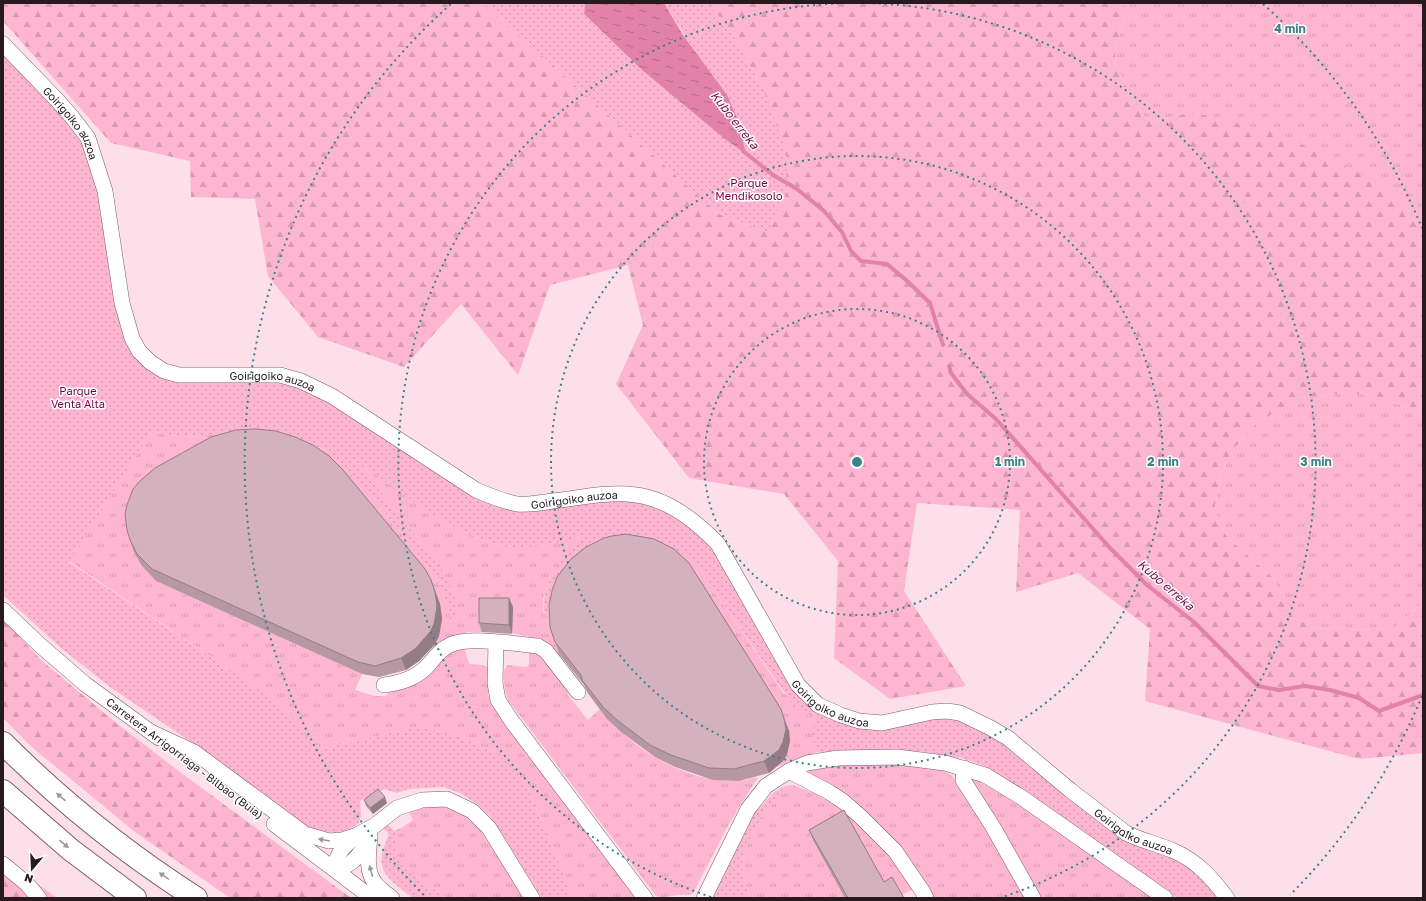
<svg xmlns="http://www.w3.org/2000/svg" width="1426" height="901" font-family="'Golos Text',sans-serif">
<style>
.grass{fill:url(#grass-tufts)}
.forest{fill:url(#forest-firs)}
.park{fill:url(#park-dots)}
.water{fill:url(#water-ripples)}
.lines{fill:none;stroke-linecap:round;stroke-linejoin:round}
.stream{stroke:#e282a9;stroke-width:4}
.minor-casing{stroke:#7c5d68;stroke-width:16}
.highway-casing{stroke:#7c5d68;stroke-width:24}
.minor{stroke:#fff;stroke-width:15}
.highway{stroke:#fff;stroke-width:22}
.wall{fill:#b698a3}
.shaded-wall{fill:#947c84}
.building{fill:#d4b1bd;stroke:#947c84}
.oneway{fill:#9d989a}
.ring{fill:none;stroke:#3b8388;stroke-width:2;stroke-dasharray:2 4}
.labels{text-anchor:middle;dominant-baseline:central;stroke-width:3;stroke-linejoin:round;paint-order:stroke}
.street-label{font-size:11px;fill:#261a1e;stroke:#fff}
.park-label{font-size:11px;fill:#7b0047;stroke:#fff}
.water-label{font-size:12px;font-style:italic;fill:#7d0449;stroke:#fff}
.centre{fill:#3b8388;stroke:#fff;stroke-width:2}
.ring-label{font-size:12px;text-anchor:middle;font-weight:bold;fill:#3b8388;stroke:#fff;stroke-width:3;stroke-linejoin:round;paint-order:stroke}
</style>
<defs>
<pattern id="grass-tufts" width="24" height="20" patternUnits="userSpaceOnUse"><rect width="24" height="20" fill="#fdb5d0"/><path d="M3 7l-1-3M5 7V3M7 7l1-3M15 17l-1-3M17 17v-4M19 17l1-3" fill="none" stroke="#d99bb2"/></pattern>
<pattern id="forest-firs" width="22" height="20" patternUnits="userSpaceOnUse"><rect width="22" height="20" fill="#fdb5d0"/><path d="M5 1l3.5 6h-7zM16 11l3.5 6h-7z" fill="#d99bb2"/></pattern>
<pattern id="park-dots" width="8" height="8" patternUnits="userSpaceOnUse"><rect width="8" height="8" fill="#fdb5d0"/><path d="M2 2h.1M6 6h.1" fill="none" stroke="#d99bb2" stroke-width="1.8" stroke-linecap="round"/></pattern>
<pattern id="water-ripples" width="26" height="14" patternUnits="userSpaceOnUse"><rect width="26" height="14" fill="#e282a9"/><path d="M2 4q2-2 4 0t4 0M15 11q2-2 4 0t4 0" fill="none" stroke="#b76a89"/></pattern>
</defs>
<rect width="100%" height="100%" fill="#fcdfe9"/>
<path class="grass" d="M1125,3H1423V225L1414,220L1402,200L1184,114L1158,121L1144,116L1132,100L1115,62L1116,43L1126,13Z
M1345,393L1373,395L1420,412L1423,415V600L1421,604L1396,626L1376,630L1314,628L1293,617L1273,578L1228,538L1219,524L1215,505L1221,474L1232,451L1254,425L1298,398Z
M152,431L163,434L186,437L239,431L287,436L304,441L325,450L370,494L437,579L448,607L450,623L455,618L441,568L376,486L353,462L361,464C401,491 466,545 515,547C539,548 561,541 584,535C570,551 530,595 547,618L549,606L655,541C672,547 686,556 700,569L784,694L818,705C818,725 809,731 817,752L777,767C791,753 792,740 785,721L693,575L554,639L561,658C543,639 537,638 512,633V607H482V632H467L457,637L430,652C445,627 444,606 429,581L142,566L156,581L362,674L355,690L374,696H386L392,688L447,652L463,647C467,652 466,659 470,664L482,665L487,667L489,671L488,695L492,705L637,898H573L528,788L513,766L492,751L458,736L430,729H409L323,748L316,746L232,671L69,561Z
M531,650H537L570,690L567,694L588,720L600,709C632,749 684,782 737,781C743,781 751,778 758,777L731,820L693,893C688,896 685,894 680,895C671,895 665,899 656,896L508,700C505,692 500,670 508,665L527,667L529,664V653Z
M854,763C877,764 936,762 952,776L975,805L1028,898H933L845,794L833,785L809,774L808,771L811,768Z
M973,778L1025,807L1156,898H1039L972,782Z
M793,785L818,795L852,817L896,862L913,889L900,896L881,898H750C747,887 741,874 742,862C743,843 773,802 785,786Z
M439,805L461,813L480,830L524,898H446L403,867L396,852V844L398,833L403,827L413,820L407,808Z"/>
<path class="forest" d="M3,3H483L719,214L767,232L763,89L736,40L709,3H1125L1126,13L1116,43L1115,62L1132,100L1144,116L1158,121L1184,114H1200L1280,134L1384,185L1402,200L1414,220L1423,225V415L1420,412L1373,395L1345,393L1298,398L1254,425L1232,451L1221,474L1215,505L1219,524L1228,538L1273,578L1293,617L1314,628L1376,630L1396,626L1421,604L1423,600V753L1359,759L1145,701L1150,629L1078,573L1016,592L1020,510L917,503L904,591L966,686L890,699L834,658L838,561L784,494L689,478L616,384L643,325L628,265L550,285L518,375L461,304L404,367L318,337L268,276L255,199L191,197L190,161L111,143L3,21Z
M3,619L41,660L115,722L180,772L351,898H230L135,832L33,748L3,718Z
M3,858L57,898H3Z"/>
<path class="park" d="M483,3H585L584,14L642,70L745,153L738,120L664,3H709L736,40L763,89L786,150L787,192L767,232L719,214Z
M3,44L88,138L132,338L164,371L297,380L496,499L636,495L706,531L798,685L859,721L932,712L989,727L1116,826L1172,850L1227,898H1177L1030,794L985,766L961,758L918,751L817,752C815,746 812,738 813,731C815,722 818,715 817,706L810,717L794,707L700,569C686,556 672,547 655,541L549,606L547,619C535,598 557,565 570,549C574,544 579,540 583,535C560,542 538,548 514,547C465,544 401,492 361,464L354,462L376,486L441,568L452,590L457,607L455,618L450,623L448,607L437,579L370,494L325,450L304,441L287,436L239,431L186,437L163,434L152,431L69,562L232,671L278,704L312,743L323,748L409,729H430L458,736L492,751L513,766L528,788L573,898H542L490,816L477,804L460,793L443,787L409,789L397,793L384,789L360,801L361,816L358,824L348,830L334,833L308,828L191,742L110,687L61,648L3,595Z
M785,786C773,802 743,843 742,862C741,874 747,887 750,898H711L753,815L774,792Z
M386,823L394,831L403,827L398,833L396,844V852L403,867L446,898C436,898 425,899 415,898C410,897 404,891 400,888C376,870 379,859 389,834L382,827Z"/>
<path class="water" d="M585,3H664L683,35L727,95L738,120L746,154L725,139L642,70L584,14Z"/>
<g class="lines">
<path class="stream" d="M743,151L773,175L797,189L824,211L842,232L851,251L861,261L887,264L906,280L930,303L943,345
M949,366L951,373L967,394L996,419L1110,548L1147,585L1194,622L1258,686L1279,690L1305,686L1330,690L1359,698L1379,711L1423,695"/>
<g class="minor-casing">
<g id="minor">
<path id="s1" d="M3,44L58,101L72,117L88,138L105,191L122,303L132,338L139,351L150,362L164,371L179,375H280L301,381L332,396L476,490C490,496 502,501 517,504C529,505 541,503 553,501C580,498 609,491 636,495C668,499 696,521 718,544L798,685L818,705L841,715L859,721L882,723L932,712L947,711L960,713L989,727L1008,738L1070,790L1126,833C1142,841 1158,844 1174,851C1197,861 1212,878 1227,898"/>
<path d="M3,610L41,646L85,684L159,738"/>
<path d="M496,643L495,683L498,700L511,720L645,898"/>
<path d="M384,685C401,683 419,677 430,663C436,656 441,649 450,645C468,636 517,644 538,646L546,651L578,692"/>
<path d="M151,732L194,752L305,834L329,841L342,840L357,835L374,826L397,808L422,800L447,799L472,811L489,828L532,898"/>
<path d="M964,768L963,780L993,827L1033,898"/>
<path d="M789,771L829,792L844,802L861,817L895,851L923,892L926,898"/>
<path d="M274,824L372,898"/>
<path d="M370,836C369,851 365,870 375,883C379,889 387,894 392,898"/>
<path d="M3,864L27,884L39,898"/>
<path d="M335,869C354,866 360,854 369,838"/>
<path d="M335,869C336,854 343,847 354,838"/>
<path d="M704,898L748,809L766,786L789,771L807,763L838,758L897,757L945,763L985,775L1021,797L1165,898"/>
</g>
</g>
<g class="highway-casing">
<path id="highway" d="M3,743C61,801 127,854 196,898
M3,791L71,850L135,898"/>
</g>
<use href="#minor" class="minor"/>
<use href="#highway" class="highway"/>
</g>
<path class="wall" d="M130,540L431,580L440,604L442,619L439,636L435,644L419,661L406,670L379,677L362,674L156,581L142,566L134,552Z
M513,607L512,634L482,632L479,623Z
M550,627L781,709L789,731L790,741L787,754L783,761L769,773L739,781L713,780L675,767L655,757L621,732L607,719L587,692L584,685L559,654Z
M364,800L387,803L373,814L366,806Z
M809,830L884,882L904,898H845L814,842Z"/>
<path class="shaded-wall" d="M431,580L440,604L442,619L439,636L435,644L419,661L406,670L401,658Z
M509,598L513,607L512,634L509,625Z
M784,719L789,731L790,741L787,754L783,761L769,773L764,761Z
M385,797L387,803L373,814L370,808Z"/>
<path class="building" d="M256,429L276,431L295,437L313,445L329,456L343,470L425,569L431,580L435,592L437,607L434,624L430,632L415,649L401,658L375,666L358,662L152,569L137,554L130,540L127,530L125,514L127,505L133,489L140,481L155,468L211,437L236,430Z
M626,534L654,539L674,549L689,563L781,709L784,719L786,729L783,742L779,750L764,761L734,769L709,768L671,755L650,745L617,720L603,707L582,680L581,675L555,642L550,627L549,605L552,591L557,577L571,559L586,547L604,538L612,536Z
M479,598H509V625L479,623Z
M378,789L385,797L370,808L364,800Z
M844,810L884,882L892,877L904,898H848L809,830Z"/>
<defs><path id="oneway-solid" d="M-6-.8H1V-3.2L6.5 0L1 3.2V.8H-6Z"/></defs>
<g class="oneway">
<use href="#oneway-solid" transform="translate(61 797) rotate(-139)"/>
<use href="#oneway-solid" transform="translate(324 840) rotate(-170)"/>
<use href="#oneway-solid" transform="translate(64 844) rotate(40)"/>
<use href="#oneway-solid" transform="translate(371 871) rotate(-105)"/>
<use href="#oneway-solid" transform="translate(164 876) rotate(-145)"/>
</g>
<g class="ring">
<circle cx="857" cy="462" r="153"/>
<circle cx="857" cy="462" r="306"/>
<path d="M711 897A459 459 0 0 1 853 3M861 3A459 459 0 0 1 1003 897"/>
<path d="M1422 696A612 612 0 0 1 1290 895M424 895A612 612 0 0 1 451 4M1263 4A612 612 0 0 1 1422 228"/>
</g>
<g class="labels">
<g class="street-label">
<text stroke="none"><textPath href="#s1" startOffset="105">Goirigoiko auzoa</textPath></text>
<text stroke="none"><textPath href="#s1" startOffset="489">Goirigoiko auzoa</textPath></text>
<text stroke="none"><textPath href="#s1" startOffset="825">Goirigoiko auzoa</textPath></text>
<text stroke="none"><textPath href="#s1" startOffset="1185">Goirigoiko auzoa</textPath></text>
<text transform="translate(185 758) rotate(37)">Carretera Arrigorriaga - Bilbao (Buia)</text>
<text stroke="none"><textPath href="#s1" startOffset="1533">Goirigoiko auzoa</textPath></text>
</g>
<g class="park-label">
<text x="749" y="182">Parque<tspan x="749" dy="13">Mendikosolo</tspan></text>
<text x="78" y="390">Parque<tspan x="78" dy="13">Venta Alta</tspan></text>
</g>
<g class="water-label">
<text transform="translate(735 120) rotate(52)">Kubo erreka</text>
<text transform="translate(1166 585) rotate(41)">Kubo erreka</text>
</g>
</g>
<circle cx="857" cy="462" r="6" class="centre"/>
<g class="ring-label">
<text x="1290" y="33">4 min</text>
<text x="1010" y="466">1 min</text>
<text x="1163" y="466">2 min</text>
<text x="1316" y="466">3 min</text>
</g>
<rect width="1426" height="901" fill="none" stroke="#261a1e" stroke-width="8"/>
<g transform="translate(32 869) rotate(199)" stroke="#ffffff" stroke-width="3" paint-order="stroke">
<path d="M0-3L7 15L0 10L-7 15Z" fill="#261a1e"/>
<text y="-6" font-size="11" font-weight="bold" text-anchor="middle" fill="#261a1e">N</text>
</g>
</svg>
